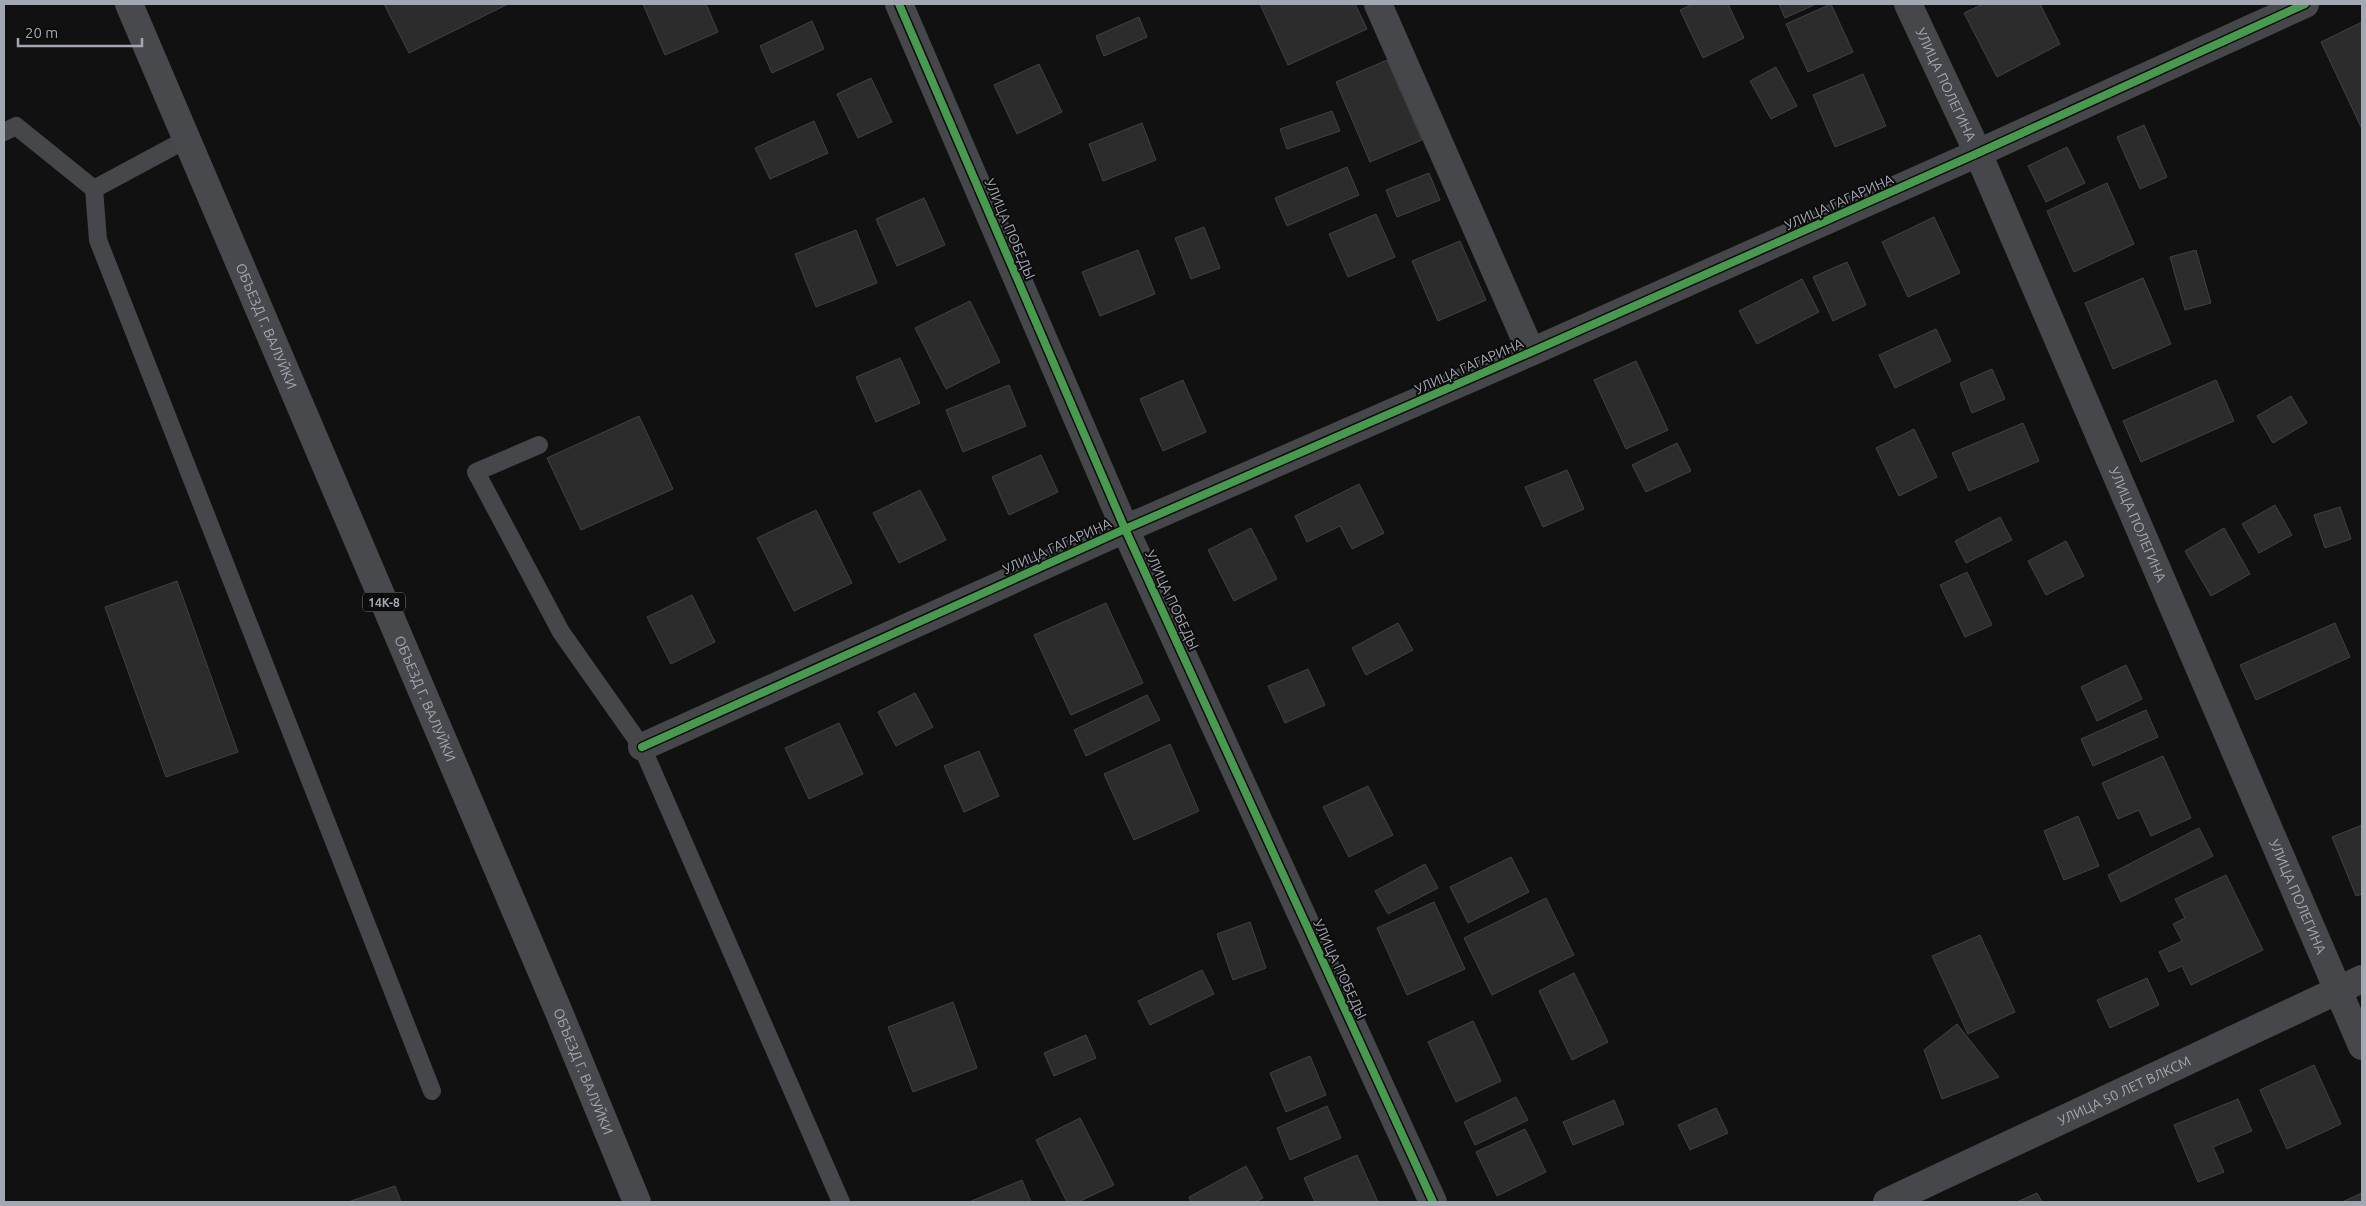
<svg xmlns="http://www.w3.org/2000/svg" width="2366" height="1206" font-family="Ubuntu,sans-serif">
<style>
.building{fill:#2c2c2d;stroke:#404245}
.lines{fill:none;stroke-linecap:round;stroke-linejoin:round}
.service{stroke:#46474a;stroke-width:18}
.minor{stroke:#46474a;stroke-width:28}
.primary{stroke:#48494c;stroke-width:28}
.cycleway-casing{stroke:#0c0c0d;stroke-width:11}
.cycleway{stroke:#469c4c;stroke-width:8}
.labels{text-anchor:middle;dominant-baseline:central;stroke-width:4;stroke-linejoin:round;paint-order:stroke}
.shield{fill:#0c0c0d;stroke:#757880;stroke-width:1}
.shield-label{font-size:12px;font-weight:bold;fill:#a2a7b2}
.street-label{font-size:14px;fill:#a2a7b2;stroke:#0c0c0d}
</style>
<rect width="100%" height="100%" fill="#111112"/>
<path class="building" d="M384,4H508L409,53Z
M643,4H706L718,32L665,55Z
M1260,4H1355L1367,29L1288,65Z
M1693,4H1728L1744,38L1703,58L1680,10Z
M1779,4H1816L1785,18Z
M1831,4L1853,52L1808,72L1786,24Z
M1983,4H2040L2060,44L1997,77L1964,13Z
M1139,17L1147,37L1104,56L1096,36Z
M812,21L824,49L772,73L760,46Z
M2362,22V129L2321,42Z
M1387,60L1422,140L1370,162L1336,82Z
M1039,64L1062,112L1017,134L994,85Z
M1776,67L1797,106L1771,119L1750,81Z
M1863,74L1886,126L1835,147L1813,95Z
M871,78L892,122L858,138L837,94Z
M1332,111L1340,131L1287,149L1280,129Z
M814,121L828,153L770,179L755,148Z
M1142,123L1156,160L1103,181L1089,144Z
M2144,125L2167,177L2140,189L2117,137Z
M2067,147L2085,183L2046,202L2028,166Z
M1347,167L1359,195L1287,226L1275,198Z
M1429,173L1440,200L1397,217L1386,190Z
M2107,183L2134,244L2074,272L2047,211Z
M924,198L945,245L897,266L876,219Z
M1376,214L1395,257L1348,277L1329,234Z
M1934,217L1960,273L1908,297L1882,242Z
M1204,227L1220,268L1191,279L1175,238Z
M856,230L877,283L816,307L795,254Z
M1460,241L1486,300L1438,321L1412,261Z
M1138,250L1155,294L1100,316L1082,272Z
M2196,250L2211,303L2185,310L2170,257Z
M1847,262L1866,305L1833,321L1813,277Z
M2143,278L2171,344L2113,369L2085,303Z
M1802,279L1819,312L1757,344L1739,311Z
M970,301L1000,362L946,389L915,328Z
M1936,329L1951,361L1895,388L1879,355Z
M900,358L920,403L876,422L856,377Z
M1636,361L1668,430L1626,449L1594,380Z
M1992,369L2005,399L1972,413L1960,383Z
M1183,380L1206,432L1163,451L1140,399Z
M2216,380L2234,421L2141,462L2123,421Z
M1009,385L1026,426L963,452L946,410Z
M2291,396L2307,423L2273,443L2257,416Z
M639,416L673,489L581,530L547,458Z
M2023,423L2039,461L1969,491L1952,453Z
M1914,429L1937,477L1899,496L1876,448Z
M1677,443L1691,471L1646,492L1632,465Z
M1041,455L1058,492L1009,515L992,477Z
M1567,470L1584,509L1543,527L1525,487Z
M1359,484L1384,533L1352,549L1340,526L1307,542L1295,516Z
M920,490L946,540L899,563L873,513Z
M2275,505L2292,535L2259,553L2242,524Z
M2340,507L2351,539L2325,548L2314,515Z
M816,510L852,583L794,611L757,538Z
M2000,517L2012,540L1966,563L1955,541Z
M1251,528L1277,579L1234,601L1208,550Z
M2224,528L2250,574L2211,596L2185,551Z
M2066,541L2084,576L2046,595L2028,561Z
M1967,572L1992,625L1965,637L1940,585Z
M177,581L238,752L166,777L105,607Z
M692,595L715,642L671,664L647,617Z
M1106,603L1143,683L1071,715L1034,635Z
M1398,623L1413,650L1366,675L1352,648Z
M2335,623L2350,657L2256,700L2240,665Z
M2126,665L2142,699L2097,721L2081,687Z
M1308,669L1325,705L1285,723L1268,686Z
M915,693L933,727L896,746L878,712Z
M1147,695L1160,720L1086,756L1074,730Z
M2146,710L2158,737L2093,766L2081,739Z
M839,723L863,774L809,799L785,748Z
M1170,744L1199,811L1134,840L1104,774Z
M979,751L999,796L964,812L944,766Z
M2163,756L2191,818L2151,836L2139,810L2118,819L2102,783Z
M1368,786L1393,835L1349,857L1323,807Z
M2078,816L2099,866L2064,880L2044,831Z
M2362,825V894L2356,896L2332,837Z
M2199,828L2213,856L2121,902L2108,875Z
M1511,857L1529,892L1468,923L1450,887Z
M1425,864L1438,888L1388,914L1375,891Z
M2226,875L2263,950L2191,985L2182,966L2169,972L2159,952L2182,941L2173,924L2185,918L2175,899Z
M1546,898L1574,955L1492,995L1464,938Z
M1434,902L1465,969L1407,995L1377,928Z
M1250,922L1266,968L1233,980L1217,934Z
M1980,935L2015,1012L1968,1034L1932,956Z
M1202,970L1214,994L1150,1025L1138,1001Z
M1574,973L1608,1042L1572,1060L1539,991Z
M2147,978L2159,1005L2110,1028L2097,1000Z
M953,1002L977,1068L913,1092L888,1027Z
M1473,1021L1501,1081L1456,1102L1428,1042Z
M1957,1024L1999,1077L1942,1099L1924,1050Z
M1086,1035L1096,1058L1054,1076L1044,1053Z
M1310,1056L1326,1095L1286,1112L1270,1073Z
M2314,1065L2341,1124L2287,1149L2260,1090Z
M1516,1097L1528,1120L1475,1145L1464,1122Z
M2238,1099L2252,1131L2213,1147L2224,1172L2198,1182L2174,1125Z
M1614,1100L1624,1124L1573,1145L1563,1122Z
M1327,1106L1341,1138L1290,1160L1277,1128Z
M1716,1108L1728,1133L1690,1150L1678,1125Z
M1080,1118L1114,1185L1078,1202H1067L1036,1140Z
M1525,1129L1546,1172L1497,1196L1476,1152Z
M1357,1155L1378,1202H1315L1304,1178Z
M1246,1166L1263,1198L1255,1202H1191L1189,1197Z
M1022,1180L1031,1202H969Z
M395,1186L401,1202H348Z
M2037,1193L2042,1202H2017Z
M2362,1193V1202H2342Z"/>
<g class="lines">
<path class="service" d="M4,132L16,126L94,189
M187,139L94,189L98,240L432,1091
M539,445L476,472L561,632L642,747L841,1202"/>
<g class="minor">
<path d="M899,4L1125,529L1433,1202"/>
<path d="M1378,4L1531,352"/>
<path id="s1" d="M1908,4L1978,153L2362,1046"/>
<path d="M642,747L1125,529L1531,352L1978,153L2305,4"/>
<path id="s2" d="M1887,1202L2362,979"/>
</g>
<path class="primary" id="s3" d="M129,4L558,1010L637,1202"/>
<g class="cycleway-casing">
<path id="cycleway" d="M899,4L1125,529L1433,1202
M642,747L1125,529L1531,352L1978,153L2305,4"/>
</g>
<use href="#cycleway" class="cycleway"/>
</g>
<g class="labels">
<rect class="shield" x="363" y="592.5" width="42" height="19" rx="4"/>
<g class="shield-label">
<text x="384" y="602">14К-8</text>
</g>
<g class="street-label">
<text stroke="none"><textPath href="#s1" startOffset="89">УЛИЦА ПОЛЕГИНА</textPath></text>
<text transform="translate(1839 202) rotate(-24)">УЛИЦА ГАГАРИНА</text>
<text transform="translate(1010 229) rotate(67)">УЛИЦА ПОБЕДЫ</text>
<text stroke="none"><textPath href="#s3" startOffset="350">ОБЪЕЗД Г. ВАЛУЙКИ</textPath></text>
<text transform="translate(1469 366) rotate(-24)">УЛИЦА ГАГАРИНА</text>
<text stroke="none"><textPath href="#s1" startOffset="569">УЛИЦА ПОЛЕГИНА</textPath></text>
<text transform="translate(1057 546) rotate(-24)">УЛИЦА ГАГАРИНА</text>
<text transform="translate(1172 600) rotate(65)">УЛИЦА ПОБЕДЫ</text>
<text stroke="none"><textPath href="#s3" startOffset="755">ОБЪЕЗД Г. ВАЛУЙКИ</textPath></text>
<text stroke="none"><textPath href="#s1" startOffset="974">УЛИЦА ПОЛЕГИНА</textPath></text>
<text transform="translate(1340 969) rotate(65)">УЛИЦА ПОБЕДЫ</text>
<text stroke="none"><textPath href="#s3" startOffset="1160">ОБЪЕЗД Г. ВАЛУЙКИ</textPath></text>
<text stroke="none"><textPath href="#s2" startOffset="262">УЛИЦА 50 ЛЕТ ВЛКСМ</textPath></text>
</g>
</g>
<rect width="2366" height="1206" fill="none" stroke="#a2a7b2" stroke-width="10"/>
<path d="M18 38v8h124v-8" fill="none" stroke="#a2a7b2" stroke-width="2.5"/>
<text x="25" y="38" font-size="15" fill="#a2a7b2" stroke="#0c0c0d" stroke-width="4" paint-order="stroke">20 m</text>
</svg>
